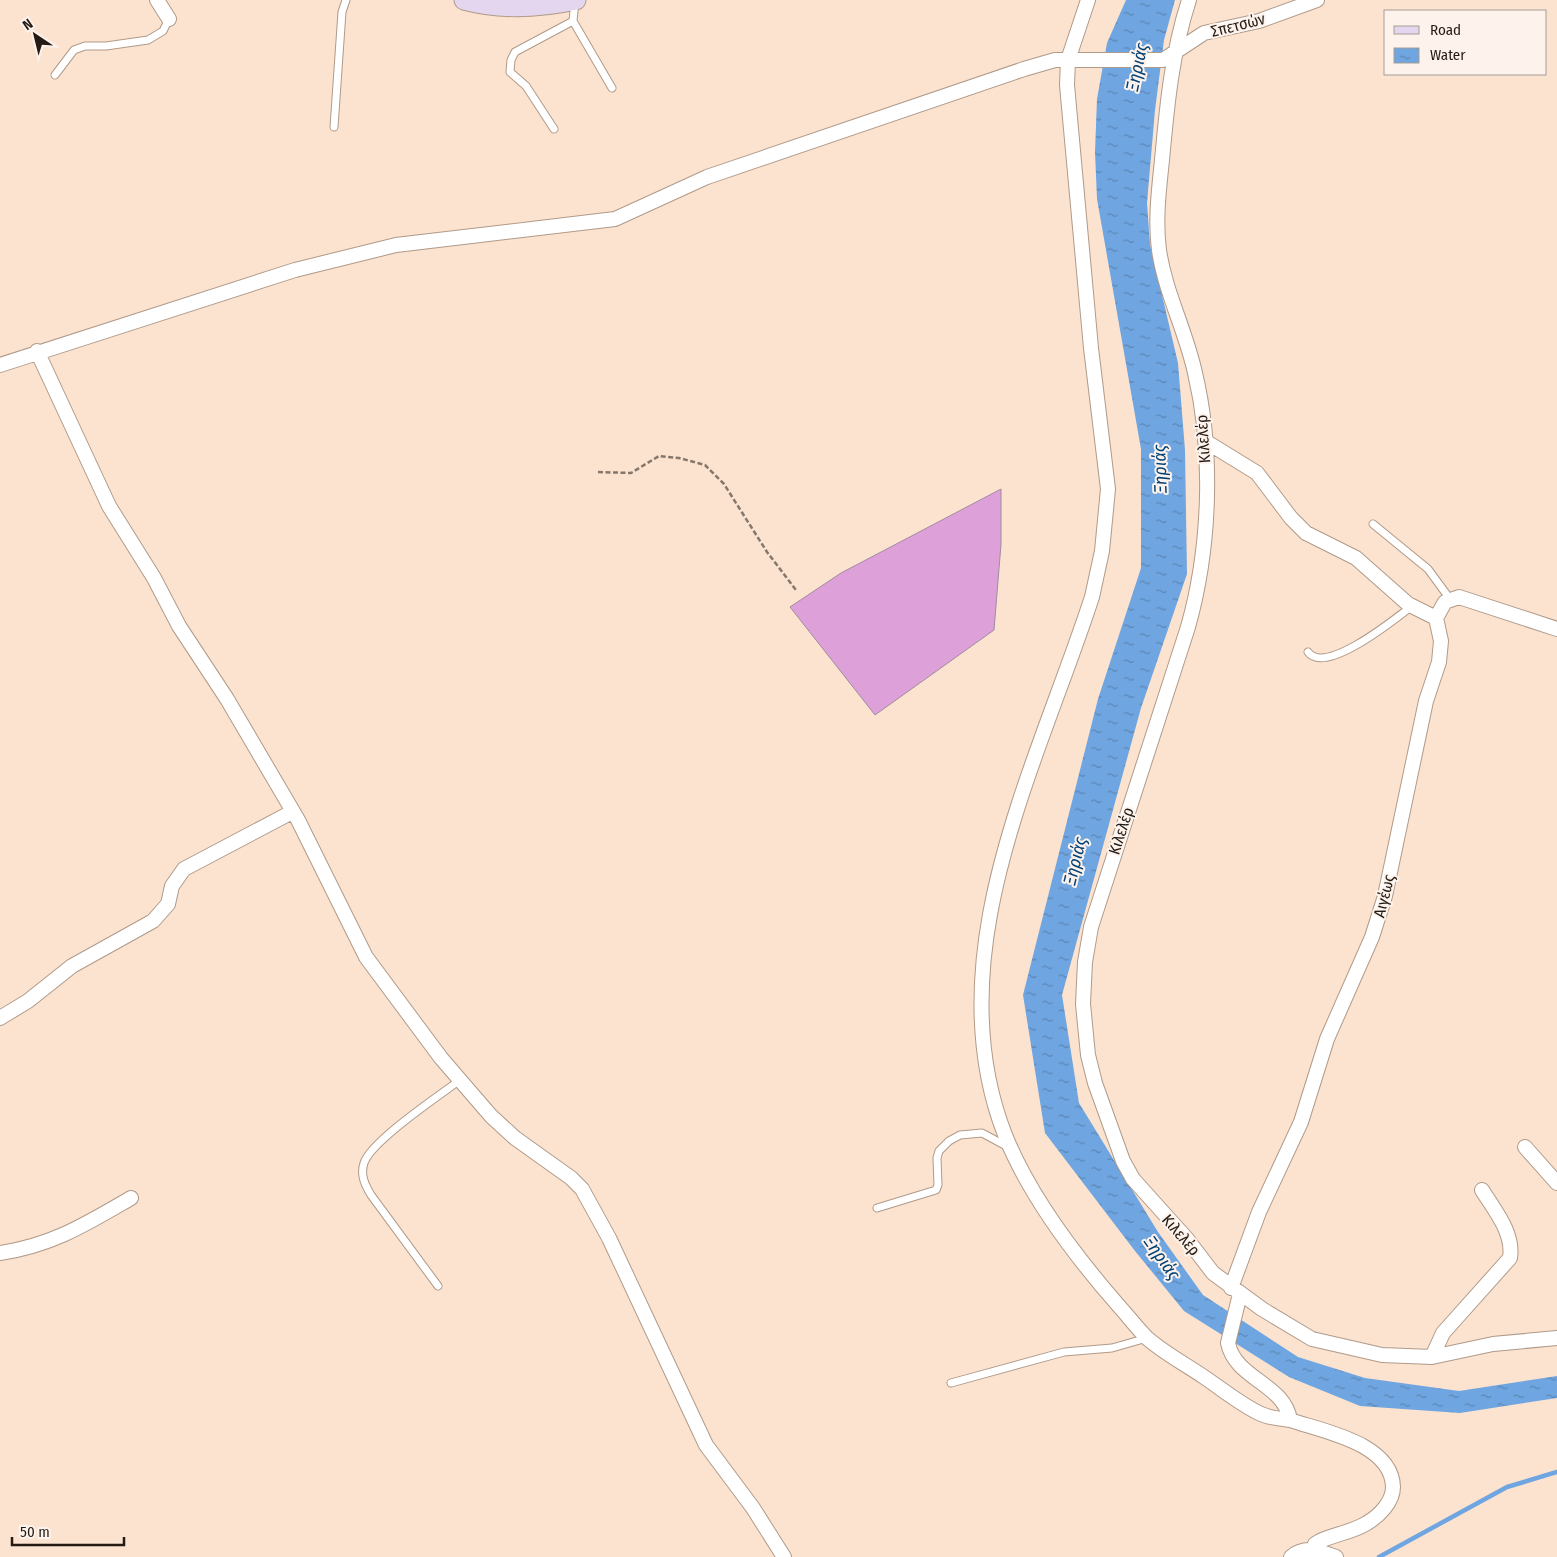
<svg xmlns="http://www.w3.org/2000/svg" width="1557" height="1557" font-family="'Fira Sans Condensed',sans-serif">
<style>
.water{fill:url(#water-ripples)}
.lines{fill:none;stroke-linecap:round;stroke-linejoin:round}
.stream{stroke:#6fa5e0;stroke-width:4.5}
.building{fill:#dea0d9;stroke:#a18c9f}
.lane-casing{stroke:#b09a89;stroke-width:9}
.street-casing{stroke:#b09a89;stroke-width:16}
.secondary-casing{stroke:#b09a89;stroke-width:21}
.path{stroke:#87776b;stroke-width:2.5;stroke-dasharray:5 2.5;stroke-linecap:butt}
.lane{stroke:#fff;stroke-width:7}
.street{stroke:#fff;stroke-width:14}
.secondary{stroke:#e3d6ee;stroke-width:19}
.labels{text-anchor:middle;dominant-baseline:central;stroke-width:4;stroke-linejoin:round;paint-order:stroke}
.street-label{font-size:16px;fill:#231b14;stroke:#fdf3ec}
.water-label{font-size:18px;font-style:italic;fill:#024176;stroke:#fdf3ec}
</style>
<defs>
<pattern id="water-ripples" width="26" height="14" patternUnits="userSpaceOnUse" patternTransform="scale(1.25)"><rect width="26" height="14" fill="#6fa5e0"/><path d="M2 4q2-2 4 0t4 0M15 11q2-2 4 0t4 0" fill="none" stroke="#5b86b4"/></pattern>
</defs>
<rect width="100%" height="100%" fill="#fbe3d0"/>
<path class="water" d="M1126,0H1175L1164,40L1155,110L1147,203L1150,244L1178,363L1185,450L1187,574L1141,708L1062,995L1079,1103L1158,1232L1203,1295L1298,1357L1365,1378L1459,1391L1557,1376V1398L1460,1413L1360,1406L1289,1377L1184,1311L1135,1251L1045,1133L1023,995L1098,699L1141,568V449L1097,199L1095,152L1097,99L1107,43Z"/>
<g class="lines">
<path class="stream" d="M1379,1557L1507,1487L1557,1472"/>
</g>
<path class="building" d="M1001,489V544L994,630L875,715L790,607L841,573Z"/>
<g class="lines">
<g class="lane-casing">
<path id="lane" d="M573,21L612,88
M55,75L74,50L85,46H106L148,40L163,31L169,19
M334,127L342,12L346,0
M554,129L526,86L510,72L511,60L515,52L573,21L575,1
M1373,524L1428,569L1450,599
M1308,652C1325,676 1395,619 1412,606
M877,1208L936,1190L938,1185L937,1158L939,1151L949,1141L960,1135L982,1133L1010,1148
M438,1286L371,1195C365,1185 360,1175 364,1163C371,1141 440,1095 460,1080
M951,1383L1064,1352L1112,1348L1147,1338"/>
</g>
<g class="street-casing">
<path id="street" d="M157,0L169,19
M1088,0L1068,60L1067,85L1091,348L1108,489L1102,551L1092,597C1037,766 935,956 1005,1135C1029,1195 1076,1257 1118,1305C1128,1316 1137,1328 1147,1338C1164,1353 1185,1364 1204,1377C1222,1389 1241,1405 1261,1414C1270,1418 1280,1419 1290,1420
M1189,0C1172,52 1167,105 1162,160C1159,189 1155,220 1159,250C1165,292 1186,331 1195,373C1214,453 1210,549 1188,627L1091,927L1085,962L1083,1004L1088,1055L1095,1083L1123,1161L1133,1179L1187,1239L1213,1273L1262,1309L1312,1339L1382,1355L1432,1357L1493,1344L1557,1338
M37,351L109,506L154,578L179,626L227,699L298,820L366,957L441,1058L491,1116L515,1138L571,1178L582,1189L609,1238L706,1445L753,1508L784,1557
M0,365L295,270L396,245L615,219L707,177L1024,69L1055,60H1163L1204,33L1259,21L1317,0
M1205,441L1257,473L1291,518L1306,533L1356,558L1408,604L1436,618
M0,1018L28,1001L72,966L153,921L168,904L172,886L184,869L292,812
M1525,1147L1557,1183
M0,1253C53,1245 86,1224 131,1198
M1231,1288L1259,1212L1301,1122L1327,1039L1372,937L1385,896L1426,701L1439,662L1441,641L1436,618L1445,602L1459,597L1557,629
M1240,1294L1228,1343C1235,1379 1285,1384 1290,1420C1322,1431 1392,1443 1393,1487C1393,1502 1379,1516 1367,1523C1353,1532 1335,1534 1320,1541L1315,1544L1313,1550
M1432,1357L1443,1333L1510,1258C1514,1233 1495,1211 1482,1190
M1291,1557C1305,1545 1320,1551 1336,1557"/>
</g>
<g class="secondary-casing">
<path id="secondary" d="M464,0C501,10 539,8 576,0"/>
</g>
<path class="path" d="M598,472L631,473L659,456L679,458L705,465L724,484L767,552L796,590"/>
<use href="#lane" class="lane"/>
<use href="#street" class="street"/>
<use href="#secondary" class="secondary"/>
</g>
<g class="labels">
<g class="street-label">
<text transform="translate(1238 25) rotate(-14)">Σπετσών</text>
<text transform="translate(1203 439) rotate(-94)">Κιλελέρ</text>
<text transform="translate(1121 831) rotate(-72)">Κιλελέρ</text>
<text transform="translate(1384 896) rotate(-76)">Αιγέως</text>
<text transform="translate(1181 1235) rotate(49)">Κιλελέρ</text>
</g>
<g class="water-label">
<text transform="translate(1137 67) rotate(-78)">Ξηριάς</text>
<text transform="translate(1160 469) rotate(-92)">Ξηριάς</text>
<text transform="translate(1075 861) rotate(-76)">Ξηριάς</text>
<text transform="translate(1162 1258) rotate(55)">Ξηριάς</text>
</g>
</g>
<rect x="1384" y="10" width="162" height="65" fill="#fdf3ec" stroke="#a69d96"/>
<rect x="1394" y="26" width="25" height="8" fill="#e3d6ee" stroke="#a69d96"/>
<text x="1430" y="35" font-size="15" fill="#231b14">Road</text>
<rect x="1394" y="48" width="25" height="15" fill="url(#water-ripples)" stroke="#a69d96"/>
<text x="1430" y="60" font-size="15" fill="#231b14">Water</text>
<g transform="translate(35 35) rotate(325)" stroke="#fdf3ec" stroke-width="4" paint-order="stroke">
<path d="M0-4L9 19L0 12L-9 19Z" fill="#231b14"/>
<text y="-8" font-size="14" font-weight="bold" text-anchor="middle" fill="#231b14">N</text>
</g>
<path d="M12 1537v8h112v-8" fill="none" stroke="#231b14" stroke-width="2.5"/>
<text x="20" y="1537" font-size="15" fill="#231b14" stroke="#fdf3ec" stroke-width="4" paint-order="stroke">50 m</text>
</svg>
